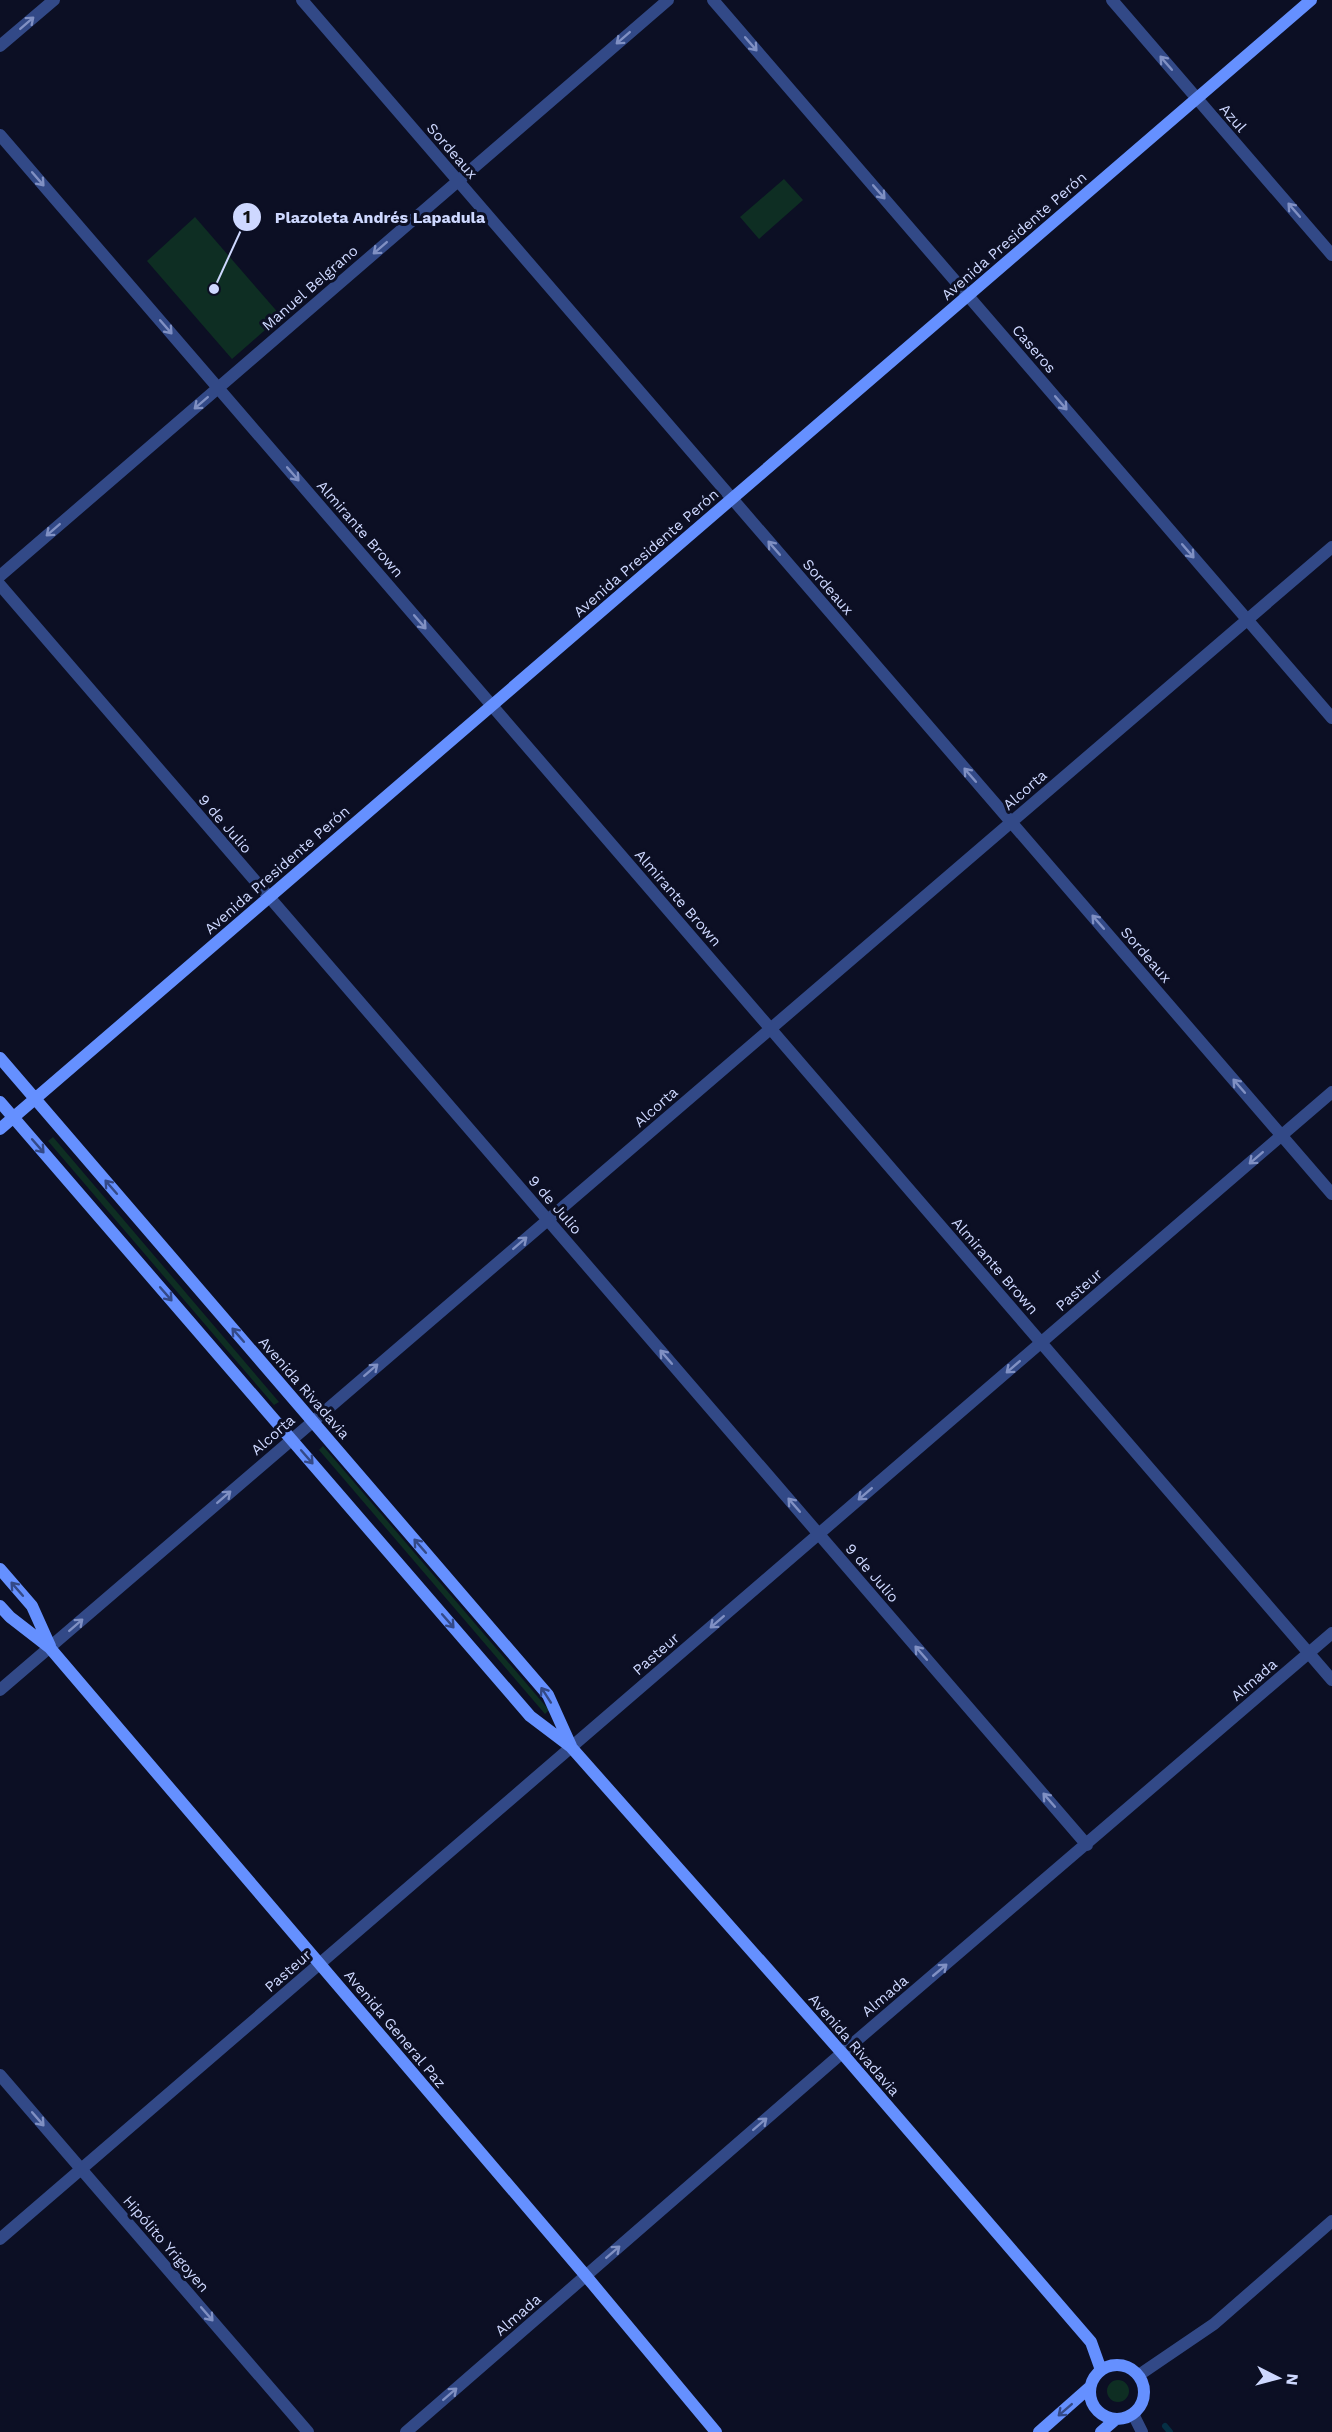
<svg xmlns="http://www.w3.org/2000/svg" width="1332" height="2432" font-family="'Work Sans',sans-serif">
<style>
.green{fill:#0e2e23}
.lines{fill:none;stroke-linecap:round;stroke-linejoin:round}
.stream{stroke:#052f44;stroke-width:6}
.minor{stroke:#324987;stroke-width:12}
.tertiary{stroke:#324987;stroke-width:12}
.secondary{stroke:#6590ff;stroke-width:12}
.oneway{stroke:#8090c3}
.oneway2{stroke:#344987}
.labels{text-anchor:middle;dominant-baseline:central;stroke-width:6;stroke-linejoin:round;paint-order:stroke}
.street-label{font-size:15px;fill:#ced8ff;stroke:#0c0f24}
.leader{fill:none;stroke:#ced8ff;stroke-width:2}
.callout-dot{fill:#ced8ff;stroke:#0c0f24;stroke-width:2}
.mark-label{font-size:18px;text-anchor:middle;font-weight:bold;fill:#111}
.callout-label{font-size:16px;text-anchor:middle;font-weight:bold;fill:#ced8ff;stroke:#0c0f24;stroke-width:6;stroke-linejoin:round;paint-order:stroke}
</style>
<rect width="100%" height="100%" fill="#0c0f24"/>
<path class="green" d="M784,179L803,200L759,239L740,217Z
M195,217L281,316L232,359L147,261Z
M53,1137L279,1402L274,1405L48,1141Z
M323,1446L549,1710L545,1714L319,1450Z
M1107 2391a11 11 0 1 1 22 0a11 11 0 1 1-22 0Z"/>
<g class="lines">
<path class="stream" d="M1165,2426L1170,2432"/>
<path class="minor" d="M302,0L1332,1194
M713,0L1332,718
M1112,0L1332,255
M0,46L54,0
M0,135L1332,1680
M0,576L668,0
M0,585L1087,1845
M0,1690L1332,547
M0,2075L308,2432
M0,2239L1332,1092
M406,2432L842,2053L1332,1633"/>
<path class="tertiary" d="M1139,2375L1214,2324L1332,2221
M1133,2414L1142,2432"/>
<path class="secondary" d="M0,1058L548,1695L571,1746
M0,1102L530,1716L571,1747L842,2053L1091,2342L1101,2370
M0,1129L1311,0
M0,1569L32,1606L50,1646
M0,1606L10,1617L50,1648L586,2276L716,2432
M1090 2392a27 27 0 1 1 54 0a27 27 0 1 1-54 0Z
M1039,2432L1090,2387
M1101,2432L1116,2419"/>
</g>
<defs><path id="oneway-shaft" d="M-6 0H5M1.5-3L5.5 0L1.5 3" fill="none" stroke-width="1.6" stroke-linecap="round" stroke-linejoin="round" transform="scale(1.5)"/></defs>
<g class="oneway">
<use href="#oneway-shaft" transform="translate(27 23) rotate(-41)"/>
<use href="#oneway-shaft" transform="translate(623 38) rotate(139)"/>
<use href="#oneway-shaft" transform="translate(751 44) rotate(49)"/>
<use href="#oneway-shaft" transform="translate(1166 63) rotate(-131)"/>
<use href="#oneway-shaft" transform="translate(38 179) rotate(49)"/>
<use href="#oneway-shaft" transform="translate(879 192) rotate(49)"/>
<use href="#oneway-shaft" transform="translate(1294 210) rotate(-131)"/>
<use href="#oneway-shaft" transform="translate(380 248) rotate(139)"/>
<use href="#oneway-shaft" transform="translate(166 327) rotate(49)"/>
<use href="#oneway-shaft" transform="translate(201 403) rotate(139)"/>
<use href="#oneway-shaft" transform="translate(1061 403) rotate(49)"/>
<use href="#oneway-shaft" transform="translate(293 474) rotate(49)"/>
<use href="#oneway-shaft" transform="translate(53 530) rotate(139)"/>
<use href="#oneway-shaft" transform="translate(774 548) rotate(-131)"/>
<use href="#oneway-shaft" transform="translate(1188 551) rotate(49)"/>
<use href="#oneway-shaft" transform="translate(420 622) rotate(49)"/>
<use href="#oneway-shaft" transform="translate(970 775) rotate(-131)"/>
<use href="#oneway-shaft" transform="translate(1098 922) rotate(-131)"/>
<use href="#oneway-shaft" transform="translate(1239 1086) rotate(-131)"/>
<use href="#oneway-shaft" transform="translate(1256 1158) rotate(139)"/>
<use href="#oneway-shaft" transform="translate(520 1243) rotate(-41)"/>
<use href="#oneway-shaft" transform="translate(666 1357) rotate(-131)"/>
<use href="#oneway-shaft" transform="translate(1013 1367) rotate(139)"/>
<use href="#oneway-shaft" transform="translate(371 1370) rotate(-41)"/>
<use href="#oneway-shaft" transform="translate(865 1494) rotate(139)"/>
<use href="#oneway-shaft" transform="translate(224 1497) rotate(-41)"/>
<use href="#oneway-shaft" transform="translate(794 1505) rotate(-131)"/>
<use href="#oneway-shaft" transform="translate(717 1622) rotate(139)"/>
<use href="#oneway-shaft" transform="translate(76 1625) rotate(-41)"/>
<use href="#oneway-shaft" transform="translate(921 1653) rotate(-131)"/>
<use href="#oneway-shaft" transform="translate(1049 1800) rotate(-131)"/>
<use href="#oneway-shaft" transform="translate(940 1970) rotate(-40)"/>
<use href="#oneway-shaft" transform="translate(38 2119) rotate(49)"/>
<use href="#oneway-shaft" transform="translate(760 2124) rotate(-41)"/>
<use href="#oneway-shaft" transform="translate(613 2252) rotate(-41)"/>
<use href="#oneway-shaft" transform="translate(207 2314) rotate(49)"/>
<use href="#oneway-shaft" transform="translate(450 2394) rotate(-41)"/>
</g>
<g class="oneway2">
<use href="#oneway-shaft" transform="translate(38 1146) rotate(49)"/>
<use href="#oneway-shaft" transform="translate(111 1187) rotate(-131)"/>
<use href="#oneway-shaft" transform="translate(166 1294) rotate(49)"/>
<use href="#oneway-shaft" transform="translate(238 1335) rotate(-131)"/>
<use href="#oneway-shaft" transform="translate(307 1457) rotate(49)"/>
<use href="#oneway-shaft" transform="translate(420 1546) rotate(-131)"/>
<use href="#oneway-shaft" transform="translate(17 1589) rotate(-131)"/>
<use href="#oneway-shaft" transform="translate(448 1621) rotate(49)"/>
<use href="#oneway-shaft" transform="translate(546 1695) rotate(-123)"/>
<use href="#oneway-shaft" transform="translate(1065 2410) rotate(139)"/>
</g>
<g class="labels">
<g class="street-label">
<text transform="translate(1233 118) rotate(49)">Azul</text>
<text transform="translate(452 151) rotate(49)">Sordeaux</text>
<text transform="translate(1014 236) rotate(-41)">Avenida Presidente Perón</text>
<text transform="translate(310 288) rotate(-41)">Manuel Belgrano</text>
<text transform="translate(1034 349) rotate(49)">Caseros</text>
<text transform="translate(360 529) rotate(49)">Almirante Brown</text>
<text transform="translate(646 553) rotate(-41)">Avenida Presidente Perón</text>
<text transform="translate(828 587) rotate(49)">Sordeaux</text>
<text transform="translate(1025 790) rotate(-41)">Alcorta</text>
<text transform="translate(225 824) rotate(49)">9 de Julio</text>
<text transform="translate(277 870) rotate(-41)">Avenida Presidente Perón</text>
<text transform="translate(678 898) rotate(49)">Almirante Brown</text>
<text transform="translate(1146 955) rotate(49)">Sordeaux</text>
<text transform="translate(656 1107) rotate(-41)">Alcorta</text>
<text transform="translate(555 1205) rotate(49)">9 de Julio</text>
<text transform="translate(995 1266) rotate(49)">Almirante Brown</text>
<text transform="translate(1079 1290) rotate(-41)">Pasteur</text>
<text transform="translate(304 1388) rotate(49)">Avenida Rivadavia</text>
<text transform="translate(273 1435) rotate(-41)">Alcorta</text>
<text transform="translate(872 1573) rotate(49)">9 de Julio</text>
<text transform="translate(656 1654) rotate(-41)">Pasteur</text>
<text transform="translate(1254 1680) rotate(-41)">Almada</text>
<text transform="translate(288 1971) rotate(-41)">Pasteur</text>
<text transform="translate(885 1996) rotate(-40)">Almada</text>
<text transform="translate(395 2029) rotate(50)">Avenida General Paz</text>
<text transform="translate(854 2045) rotate(49)">Avenida Rivadavia</text>
<text transform="translate(166 2244) rotate(49)">Hipólito Yrigoyen</text>
<text transform="translate(518 2315) rotate(-41)">Almada</text>
</g>
</g>
<path class="leader" d="M214 289L247 217"/>
<g class="callout-dot">
<circle cx="214" cy="289" r="6"/>
<circle cx="247" cy="217" r="15"/>
</g>
<g class="mark-label">
<text x="247" y="223">1</text>
</g>
<g class="callout-label">
<text x="380" y="223">Plazoleta Andrés Lapadula</text>
</g>
<g transform="translate(1278 2378) rotate(96)" stroke="#0c0f24" stroke-width="4.5" paint-order="stroke">
<path d="M0-4.5L10 22L0 15L-10 22Z" fill="#ced8ff"/>
<text y="-9" font-size="16" font-weight="bold" text-anchor="middle" fill="#ced8ff">N</text>
</g>
</svg>
